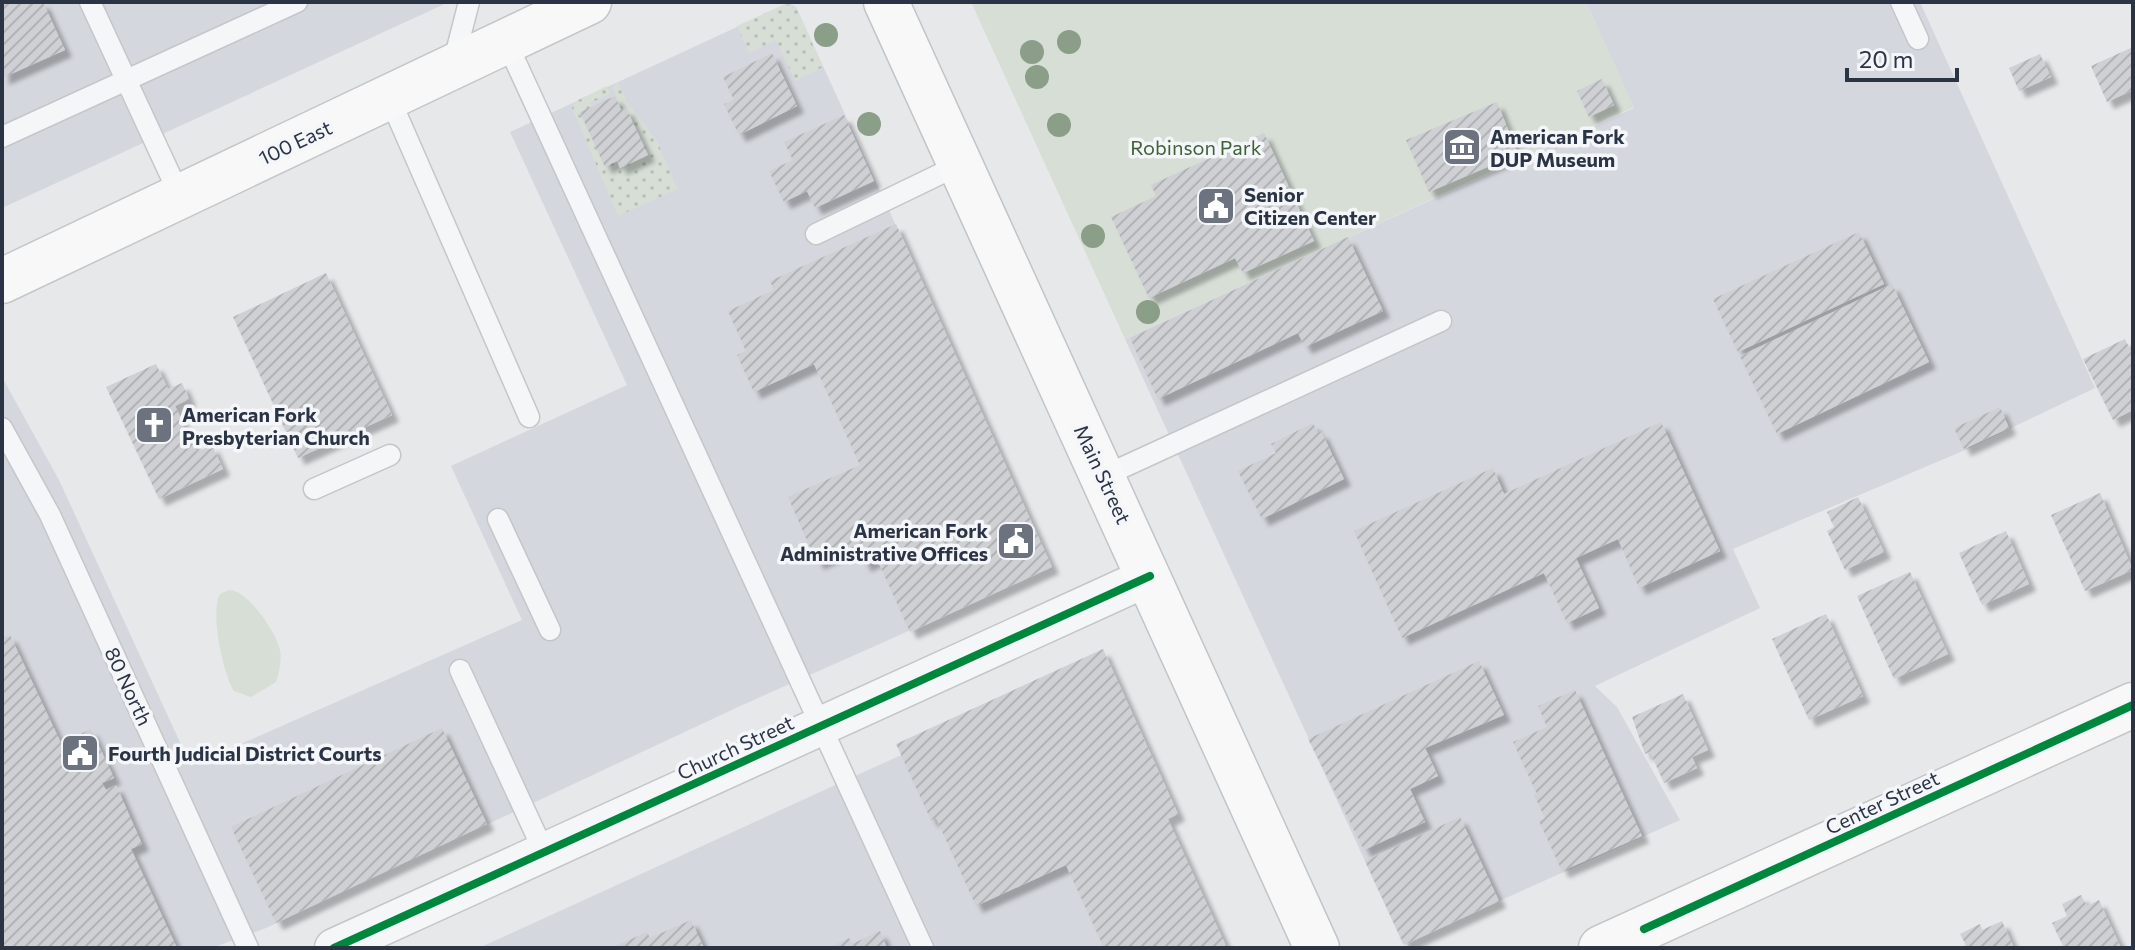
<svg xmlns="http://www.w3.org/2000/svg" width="2135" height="950" font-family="Commissioner,sans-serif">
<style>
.built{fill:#d4d7dd}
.grass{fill:url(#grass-dots)}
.green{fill:#d6ded6}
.building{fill:url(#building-hatch);filter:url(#shadow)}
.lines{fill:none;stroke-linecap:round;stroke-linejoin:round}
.lane-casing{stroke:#c4c6c8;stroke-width:23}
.street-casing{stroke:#c4c6c8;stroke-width:41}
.secondary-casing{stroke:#c4c6c8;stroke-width:47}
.primary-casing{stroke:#c2c5c8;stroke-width:47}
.lane{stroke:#f5f6f7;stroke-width:20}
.street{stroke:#f5f6f7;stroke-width:38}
.secondary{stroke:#f8f8f8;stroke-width:44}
.primary{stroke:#f8f8f8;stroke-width:44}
.cycleway-casing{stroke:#f4f6f9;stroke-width:13}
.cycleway{stroke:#00873e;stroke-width:8}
.tree{fill:#8a9e88}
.labels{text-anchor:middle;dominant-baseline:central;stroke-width:7;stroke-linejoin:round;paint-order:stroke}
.poi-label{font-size:20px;font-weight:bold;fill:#2b3445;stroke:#f4f6f9;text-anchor:start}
.street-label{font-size:20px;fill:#2b3445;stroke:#f4f6f9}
.park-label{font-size:20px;fill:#3f6138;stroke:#f4f6f9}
</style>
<defs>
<pattern id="grass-dots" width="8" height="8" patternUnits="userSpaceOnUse" patternTransform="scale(2)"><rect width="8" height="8" fill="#d6ded6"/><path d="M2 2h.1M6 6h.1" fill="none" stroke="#b8bfb9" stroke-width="1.8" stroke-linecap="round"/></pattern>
<pattern id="building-hatch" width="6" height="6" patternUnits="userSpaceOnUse" patternTransform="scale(2)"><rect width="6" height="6" fill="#ced0d3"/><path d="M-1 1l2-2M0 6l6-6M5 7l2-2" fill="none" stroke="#b1b3b6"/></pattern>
<filter id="shadow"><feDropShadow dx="7" dy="7" stdDeviation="2" flood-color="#0004"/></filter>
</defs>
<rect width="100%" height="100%" fill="#e6e8ea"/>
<path class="built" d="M2,2H449L2,208Z
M1586,2H1920L2095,388L1965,450L1733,549L1760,608L1595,686L1617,707L1680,820L1403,944L1125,339L1634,108Z
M789,3L796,7L1052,567L738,707L266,928L212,948H2V377L59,480L191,766L522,620L451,466L627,385L510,132Z
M1098,665L1227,948H479Z"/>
<path class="grass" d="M785,4L796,7L823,67L795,81L776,40L749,53L737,26Z
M618,83L627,102L657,141L678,189L618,216L572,108L576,101L607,86L610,94L590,103L592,107L580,113L605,167L617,161L622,110L612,86Z"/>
<path class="green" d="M971,2H1586L1634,107L1125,339Z
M229,590C248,590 276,632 280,650C282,660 279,672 276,682L251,697L234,691C223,673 210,614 220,594Z"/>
<path class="building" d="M2,2H43L65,50L2,78Z
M2133,47V90L2107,102L2091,66Z
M772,53L797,106L739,135L724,104L734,100L723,77Z
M2040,54L2051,77L2019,91L2009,68Z
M1602,79L1614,105L1589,117L1577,91Z
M615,96L621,110L626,108L648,155L620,168L617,161L605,167L580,112Z
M1497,102L1518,154L1429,192L1406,140Z
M844,115L874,181L815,208L807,191L784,202L769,171L793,160L784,142Z
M1264,133L1314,241L1243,273L1235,258L1149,298L1111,217L1156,196L1151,185Z
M896,224L1052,567L910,632L877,559L864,565L856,545L817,563L788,497L860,465L814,364L754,392L737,355L746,351L728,311L774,290L770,281Z
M1859,232L1884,284L1738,352L1713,299Z
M1348,237L1383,311L1305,347L1298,333L1158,399L1130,338Z
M326,273L392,415L298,458L233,317Z
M1892,284L1929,362L1777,434L1740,356Z
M2125,339L2133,356V410L2113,420L2083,359Z
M156,364L168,389L182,383L189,399L175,406L197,452L212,445L223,469L159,499L106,387Z
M2000,407L2009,428L1964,449L1954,428Z
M1661,422L1720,551L1639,588L1618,539L1576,558L1599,608L1567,623L1544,573L1402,638L1354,531L1493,468L1504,494Z
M1313,423L1318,433L1321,431L1344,479L1262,519L1238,471L1276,453L1271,444Z
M2100,493L2133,570L2085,591L2051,515Z
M1858,497L1884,552L1845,570L1827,531L1834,527L1827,512Z
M2006,531L2029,584L1982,605L1959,553Z
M1910,572L1948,654L1894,679L1857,596Z
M1826,614L1863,696L1809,720L1772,639Z
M10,635L61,743L91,729L114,778L102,783L106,790L116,785L142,844L131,849L177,948H2V638Z
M1103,649L1178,814L1168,819L1227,948H1104L1066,865L976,906L936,818L931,820L896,744Z
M1479,661L1504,715L1425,748L1438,776L1410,789L1425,822L1364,850L1308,739Z
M1575,690L1642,836L1562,871L1539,821L1545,818L1534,795L1537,794L1513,742L1547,727L1538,706Z
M1683,694L1708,750L1692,757L1697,768L1664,783L1650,752L1645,754L1632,717Z
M442,728L487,824L276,923L231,827Z
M1460,817L1499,901L1404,945L1365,861Z
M2081,895L2087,906L2099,900L2121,948H2064L2052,923L2067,916L2062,904Z
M691,920L704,948H611L647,932L650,938Z
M2002,921L2014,948H1958L1966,945L1960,934L1980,924L1982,930Z
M880,931L887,948H829L849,938L852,944Z"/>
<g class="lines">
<g class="lane-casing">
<path id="lane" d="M90,2L180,196
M1901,2L1918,39
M506,41L923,948
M453,64L469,2
M389,97L529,417
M2,137L297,2
M816,234L961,164
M2,428L50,515L248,948
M1104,476L1441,321
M314,489L390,455
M498,519L550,630
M460,670L544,852"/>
</g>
<g class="street-casing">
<path id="street" d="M334,948L1150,576"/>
</g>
<g class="secondary-casing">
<path id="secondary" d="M2,281L589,2
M1601,948L2133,705"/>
</g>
<g class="primary-casing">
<path id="primary" d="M886,2L1317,948"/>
</g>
<use href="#lane" class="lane"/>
<use href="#street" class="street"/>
<use href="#secondary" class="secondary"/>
<use href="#primary" class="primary"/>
<g class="cycleway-casing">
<path id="cycleway" d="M1644,929L2133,705
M334,948L1150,576"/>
</g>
<use href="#cycleway" class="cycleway"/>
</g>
<g class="tree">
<circle cx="826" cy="35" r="12"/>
<circle cx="1069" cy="42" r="12"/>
<circle cx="1032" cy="52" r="12"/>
<circle cx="1037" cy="77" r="12"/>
<circle cx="869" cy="124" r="12"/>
<circle cx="1059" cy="125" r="12"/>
<circle cx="1093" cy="236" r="12"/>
<circle cx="1148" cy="312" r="12"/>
</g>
<defs>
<g id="museum-square" transform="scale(2)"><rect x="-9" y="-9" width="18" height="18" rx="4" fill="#6c737f" stroke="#f4f6f9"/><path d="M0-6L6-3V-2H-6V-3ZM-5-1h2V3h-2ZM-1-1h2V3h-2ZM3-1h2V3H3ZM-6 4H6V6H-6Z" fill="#fff"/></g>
<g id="civic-square" transform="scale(2)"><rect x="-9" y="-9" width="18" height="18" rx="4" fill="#6c737f" stroke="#f4f6f9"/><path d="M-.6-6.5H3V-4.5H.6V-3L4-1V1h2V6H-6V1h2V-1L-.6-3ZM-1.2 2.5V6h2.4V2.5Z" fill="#fff"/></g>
<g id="church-square" transform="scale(2)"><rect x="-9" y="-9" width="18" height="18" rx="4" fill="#6c737f" stroke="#f4f6f9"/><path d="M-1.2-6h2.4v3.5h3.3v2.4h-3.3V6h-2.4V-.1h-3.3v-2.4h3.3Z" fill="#fff"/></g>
</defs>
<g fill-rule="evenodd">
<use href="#museum-square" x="1462" y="147"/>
<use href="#civic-square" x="1216" y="206"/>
<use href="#church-square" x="154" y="425"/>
<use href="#civic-square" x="1016" y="541"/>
<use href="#civic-square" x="80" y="753"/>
</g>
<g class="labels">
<g class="poi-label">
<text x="1490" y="136">American Fork<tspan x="1490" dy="23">DUP Museum</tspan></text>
<text x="1244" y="194">Senior<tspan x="1244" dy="23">Citizen Center</tspan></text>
<text x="182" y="414">American Fork<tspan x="182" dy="23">Presbyterian Church</tspan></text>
<text x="988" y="530" text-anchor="end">American Fork<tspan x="988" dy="23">Administrative Offices</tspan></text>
<text x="108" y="753">Fourth Judicial District Courts</text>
</g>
<g class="street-label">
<text transform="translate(295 142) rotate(-25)">100 East</text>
<text transform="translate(1103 474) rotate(65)">Main Street</text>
<text transform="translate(129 686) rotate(65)">80 North</text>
<text transform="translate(735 747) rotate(-25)">Church Street</text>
<text transform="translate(1882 802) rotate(-25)">Center Street</text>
</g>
<g class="park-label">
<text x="1196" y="147">Robinson Park</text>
</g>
</g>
<rect width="2135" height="950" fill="none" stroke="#2b3445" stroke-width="8"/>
<path d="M1847 68v12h110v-12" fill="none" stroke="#2b3445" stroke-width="4"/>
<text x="1859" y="68" font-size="24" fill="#2b3445" stroke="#f4f6f9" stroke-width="6" paint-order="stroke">20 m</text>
</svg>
